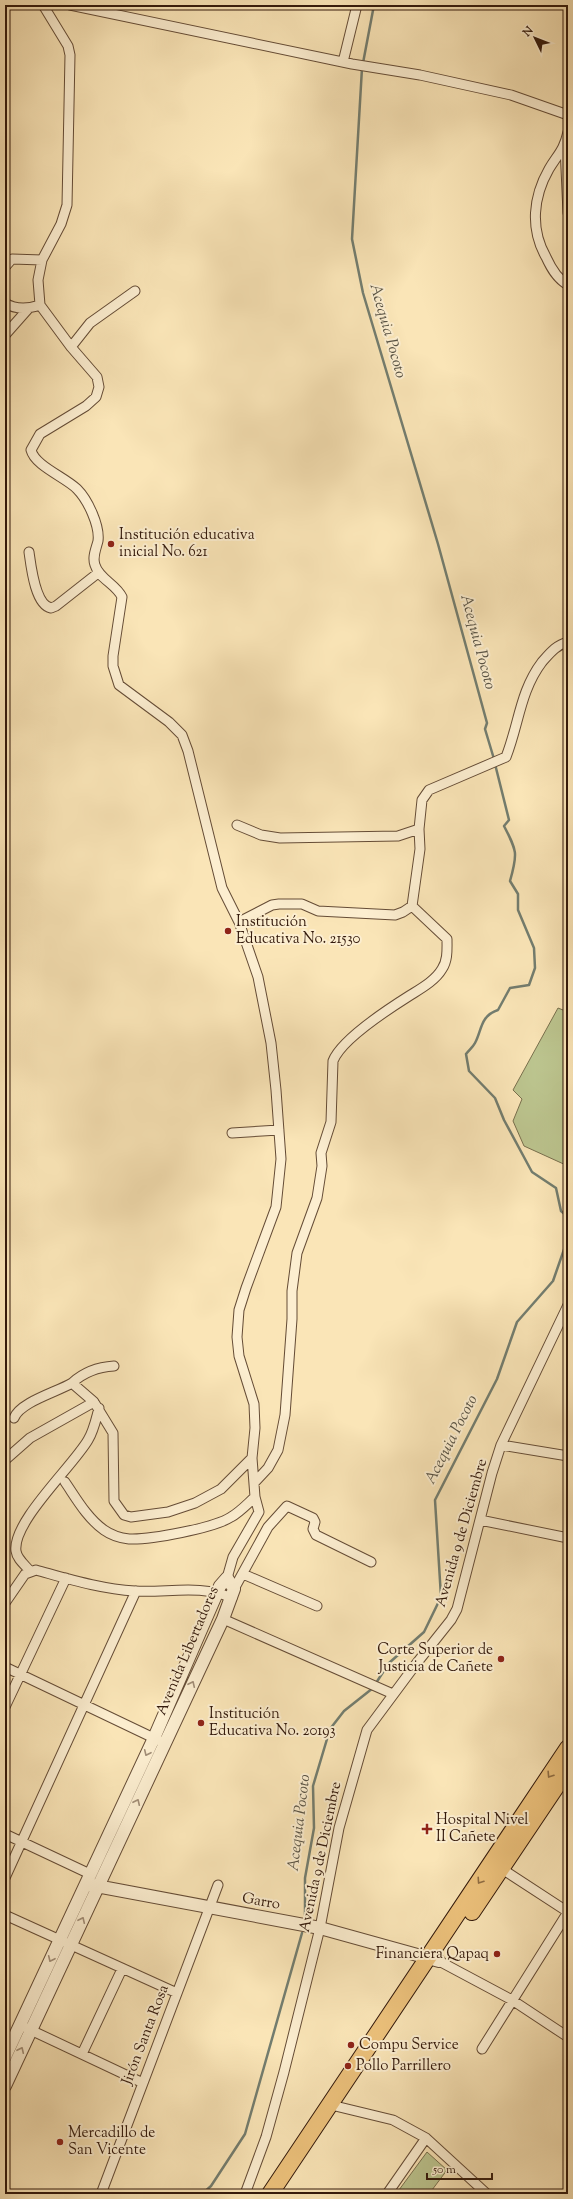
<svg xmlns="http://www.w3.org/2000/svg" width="573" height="2199" font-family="'Sorts Mill Goudy',serif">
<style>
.green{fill:#bcc58f;stroke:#786f4d}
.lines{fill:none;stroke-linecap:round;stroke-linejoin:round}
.stream{stroke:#737d6f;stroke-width:2.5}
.minor-casing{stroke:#654c36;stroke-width:11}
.tertiary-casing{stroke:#654c36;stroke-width:14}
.trunk-casing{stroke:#33190b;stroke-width:18}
.minor{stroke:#fceed0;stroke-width:9}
.tertiary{stroke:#fceed0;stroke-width:12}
.trunk{stroke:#edc27c;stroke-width:16}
.oneway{stroke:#a28e77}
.oneway2{stroke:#906e44}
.poi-dot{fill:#8f2418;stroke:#fceed0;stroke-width:1.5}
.labels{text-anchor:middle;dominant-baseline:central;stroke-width:4;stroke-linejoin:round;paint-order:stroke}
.poi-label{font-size:15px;fill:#33190b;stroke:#fceed0;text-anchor:start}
.street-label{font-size:15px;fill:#33190b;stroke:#fceed0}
.water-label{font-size:16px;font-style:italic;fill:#585345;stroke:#fceed0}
</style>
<rect width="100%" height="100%" fill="#fae5b7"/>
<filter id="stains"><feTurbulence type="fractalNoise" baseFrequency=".005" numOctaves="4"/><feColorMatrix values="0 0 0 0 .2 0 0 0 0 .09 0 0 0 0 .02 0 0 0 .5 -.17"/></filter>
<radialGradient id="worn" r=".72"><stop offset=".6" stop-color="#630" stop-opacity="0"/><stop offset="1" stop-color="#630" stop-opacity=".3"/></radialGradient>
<path class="green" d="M558,1008L568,1012V1166L524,1146L513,1121L522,1099L513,1090Z
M427,2152L447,2170L429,2194H396Z"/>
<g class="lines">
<path class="stream" d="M363,63L374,5
M362,68L352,239L363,293L438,544L487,723L485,729L494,759
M495,764L509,820L504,826C517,851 518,853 510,881L518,894V910L534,948L535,968L529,985L510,988L498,1010C480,1016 482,1030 475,1043C473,1047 469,1050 466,1054L469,1071L495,1098L504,1120L532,1172L556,1188L561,1211L568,1217
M376,1683L389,1663L424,1632L441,1597L435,1500L497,1379L517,1322L553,1281L568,1238
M305,1915V1878L314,1828L313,1786L330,1729L344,1711L373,1688
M202,2194L211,2186L245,2134L302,1933"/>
<g class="minor-casing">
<path id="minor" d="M43,5L68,46L70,55L67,205L61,224L42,260L38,280L40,305L71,347L97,377L99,387L96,397L86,406L40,434L31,450C35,466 65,477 77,489C88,500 100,526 98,541C96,549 92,557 95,565C99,579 116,584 122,597L113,656V666L119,685L169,722L182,735L188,751L222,888L239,922L258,977L271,1043L276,1090L281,1159L276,1207L246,1288L239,1310L237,1337L239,1356L254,1404L255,1428L252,1458L255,1497L259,1512L233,1557L227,1578
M70,5L352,64L420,75L511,95L568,115
M343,62L357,5
M568,132C564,150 558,154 549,169C533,197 530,229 546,257C551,268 557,279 568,285
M565,146L568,213
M5,267L12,259L42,260
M5,303C16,310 28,309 40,305
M5,335L28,309
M71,347L90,323L135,291
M29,552C31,566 35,605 51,608L56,606L98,573
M237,825L261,835L280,838L398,836L419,829L422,800L429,790L506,757C519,724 520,691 542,662C550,653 556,645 568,642
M239,922L272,905L279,904H302L318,911L395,915L403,912L412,906L420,849L419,829
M232,1133L279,1130
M72,1383C84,1372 97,1367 114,1366
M14,1418C20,1402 57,1392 72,1383L94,1402
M501,1445L568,1456
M5,1460L30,1438L94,1402L113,1433L114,1501L124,1515L131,1517L168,1512L195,1503L221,1489L252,1458
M65,1482C76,1498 87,1518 104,1530C111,1535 120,1538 129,1539C150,1540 214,1528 231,1517C240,1512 247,1504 255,1497
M254,1483L268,1468L278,1450L285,1415L292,1319V1291L297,1253L317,1198L322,1166L321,1153L331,1122L333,1061C341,1040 390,1008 409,996C420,989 435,981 442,969C448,960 447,949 447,939L412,906
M480,1520L568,1538
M30,1571C25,1565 17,1559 16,1551C12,1522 73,1466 88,1440C94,1430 96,1419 99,1408
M243,1574L317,1606
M234,1589L268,1527L287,1506L313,1518L315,1522L313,1529L316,1535L371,1562
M5,1603L25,1574L36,1570C69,1579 101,1589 135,1591C167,1593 201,1584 232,1598
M223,1619L393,1694
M5,1667L160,1741
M5,1707L66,1578
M5,1834L90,1874
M499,1867L568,1912
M5,1878L136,1591
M5,1915L177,1993
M439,1961L512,2000L568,2037
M20,2025L143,2083
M482,2049L568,1912
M82,2054L122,1969
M331,2105L393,2120L426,2138L487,2194
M101,2194L218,1885
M245,2194L266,2137L284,2072L320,1928L339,1828L367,1730L416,1664L451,1620L457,1609L492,1473L501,1445L568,1305
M387,2194L426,2138"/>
</g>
<g class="tertiary-casing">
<path id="tertiary" d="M91,1885L320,1928L439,1961
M5,2057L154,1738L220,1586L227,1578L234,1589L223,1619L5,2086"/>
</g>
<g class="trunk-casing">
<path id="trunk" d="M472,1912L568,1769
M270,2194L568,1748"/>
</g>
<use href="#minor" class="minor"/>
<use href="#tertiary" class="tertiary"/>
<use href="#trunk" class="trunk"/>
</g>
<defs><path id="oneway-chevron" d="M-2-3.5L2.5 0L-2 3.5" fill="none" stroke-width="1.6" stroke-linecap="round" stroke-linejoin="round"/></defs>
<g class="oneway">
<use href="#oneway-chevron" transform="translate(192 1684) rotate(-65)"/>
<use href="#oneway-chevron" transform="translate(147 1753) rotate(115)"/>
<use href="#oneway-chevron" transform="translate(137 1802) rotate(-65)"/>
<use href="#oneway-chevron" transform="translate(82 1920) rotate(-65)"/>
<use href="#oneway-chevron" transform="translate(51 1959) rotate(115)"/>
<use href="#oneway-chevron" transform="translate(21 2050) rotate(-65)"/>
</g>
<g class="oneway2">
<use href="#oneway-chevron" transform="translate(550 1775) rotate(123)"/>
<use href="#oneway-chevron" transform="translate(480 1881) rotate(124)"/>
</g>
<g class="poi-dot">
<circle cx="111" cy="544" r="4"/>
<circle cx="228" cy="931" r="4"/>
<circle cx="501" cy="1659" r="4"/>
<circle cx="201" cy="1723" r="4"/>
<path d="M425 1823h4v4h4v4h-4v4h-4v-4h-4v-4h4z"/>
<circle cx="497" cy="1954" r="4"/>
<circle cx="351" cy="2045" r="4"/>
<circle cx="348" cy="2066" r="4"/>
<circle cx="60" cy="2142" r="4"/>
</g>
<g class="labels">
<g class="poi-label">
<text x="119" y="535">Institución educativa<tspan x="119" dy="17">inicial No. 621</tspan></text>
<text x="236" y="922">Institución<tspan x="236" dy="17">Educativa No. 21530</tspan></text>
<text x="493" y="1650" text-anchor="end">Corte Superior de<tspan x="493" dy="17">Justicia de Cañete</tspan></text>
<text x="209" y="1714">Institución<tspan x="209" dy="17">Educativa No. 20193</tspan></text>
<text x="436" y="1820">Hospital Nivel<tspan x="436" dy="17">II Cañete</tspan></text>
<text x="489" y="1954" text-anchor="end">Financiera Qapaq</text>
<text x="359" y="2045">Compu Service</text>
<text x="356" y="2066">Pollo Parrillero</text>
<text x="68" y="2133">Mercadillo de<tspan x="68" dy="17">San Vicente</tspan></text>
</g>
<g class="street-label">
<text transform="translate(462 1533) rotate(-74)">Avenida 9 de Diciembre</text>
<text transform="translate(188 1651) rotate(-67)">Avenida Libertadores</text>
<text transform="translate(321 1857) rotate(-78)">Avenida 9 de Diciembre</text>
<text transform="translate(261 1902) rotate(10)">Garro</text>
<text transform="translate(146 2035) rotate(-69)">Jirón Santa Rosa</text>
</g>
<g class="water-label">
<text transform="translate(387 331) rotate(74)">Acequia Pocoto</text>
<text transform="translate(477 642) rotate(75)">Acequia Pocoto</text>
<text transform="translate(452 1440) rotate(-63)">Acequia Pocoto</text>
<text transform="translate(300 1823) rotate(-83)">Acequia Pocoto</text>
</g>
</g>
<rect width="573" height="2199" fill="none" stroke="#fae5b7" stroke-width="20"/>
<rect x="6" y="6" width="561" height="2187" fill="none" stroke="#33190b" stroke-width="2"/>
<rect x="10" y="10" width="553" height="2179" fill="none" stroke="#33190b"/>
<g transform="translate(535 38) rotate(313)" stroke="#fceed0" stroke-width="3" paint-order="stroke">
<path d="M0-3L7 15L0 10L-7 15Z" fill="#33190b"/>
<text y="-6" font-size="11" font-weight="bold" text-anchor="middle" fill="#33190b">N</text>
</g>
<path d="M427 2173v6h65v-6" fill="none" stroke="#33190b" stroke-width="2"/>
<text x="433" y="2173" font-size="12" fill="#33190b" stroke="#fceed0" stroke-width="3" paint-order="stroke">50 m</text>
<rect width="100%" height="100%" filter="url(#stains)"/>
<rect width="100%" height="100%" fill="url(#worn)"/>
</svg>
